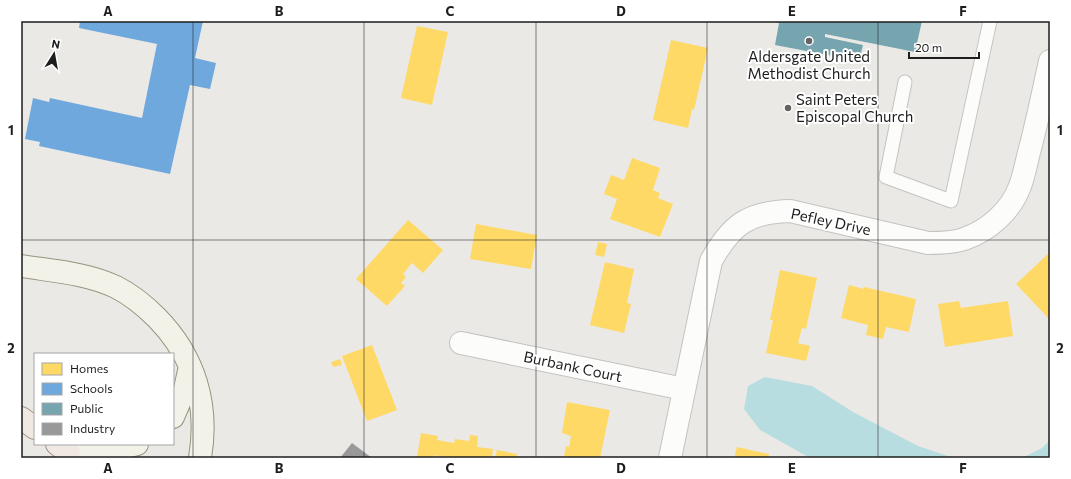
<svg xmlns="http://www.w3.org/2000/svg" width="1071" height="479" font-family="Commissioner,sans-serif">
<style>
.water{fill:#b8dde0}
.homes{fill:#ffd966}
.schools{fill:#6fa8dc}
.public{fill:#76a5af}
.industry{fill:#999}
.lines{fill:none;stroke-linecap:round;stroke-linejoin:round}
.lane-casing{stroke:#c4c3c2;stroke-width:15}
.street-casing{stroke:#c4c3c2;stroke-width:24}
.secondary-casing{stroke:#96947e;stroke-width:24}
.primary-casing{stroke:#a19382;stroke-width:24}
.lane{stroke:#fcfcfb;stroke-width:13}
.street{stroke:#fcfcfb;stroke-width:22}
.secondary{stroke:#f3f2e9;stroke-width:22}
.primary{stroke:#f0e9e3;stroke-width:22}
.grid{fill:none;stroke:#1d1d1d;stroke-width:1;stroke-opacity:0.55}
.poi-dot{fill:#656463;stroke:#fff;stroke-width:1.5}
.labels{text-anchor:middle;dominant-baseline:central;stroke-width:4;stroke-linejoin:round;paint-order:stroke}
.poi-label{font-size:15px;fill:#1d1d1d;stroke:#fff}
.street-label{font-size:15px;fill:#1d1d1d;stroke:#fff}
.neatline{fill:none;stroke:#1d1d1d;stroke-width:1.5}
.grid-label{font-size:13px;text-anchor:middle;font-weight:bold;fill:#1d1d1d}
</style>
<rect width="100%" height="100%" fill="#ebe9e6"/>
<path class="water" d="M765,377L812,386L853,412L918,446L954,458H810L760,430L744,409L748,386Z
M1050,440V458H1022L1042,448Z"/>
<path class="homes" d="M417,26L448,32L432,105L401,98Z
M671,40L708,48L694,110L692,109L688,128L653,120Z
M632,158L660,168L653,190L660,193L658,198L673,204L660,237L610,219L617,199L604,194L611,175L624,180Z
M408,220L443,250L423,273L412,263L403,274L406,277L401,283L405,286L387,306L356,279Z
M476,224L537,235L531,269L470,259Z
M598,242L607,244L604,257L595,255Z
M1050,252V320L1016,284Z
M605,262L634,269L627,303L631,304L624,333L590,325Z
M780,270L817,278L806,329L802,328L798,343L810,346L806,361L766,353L773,320H770Z
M849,285L864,289V287L916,299L909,332L886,327L883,339L866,335L868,325L841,318Z
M959,301L961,308L1008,301L1013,336L945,347L938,304Z
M372,345L397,410L367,421L342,356Z
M340,359L342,365L333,367L331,362Z
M567,402L610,410L600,458H566V457L564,456L566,446L569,447L571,436L562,433Z
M421,433L438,436L437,440L454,443L455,439L469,441L470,435L478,436L477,447L493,449L492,458H443V457L435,455V458L417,457Z
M737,447L769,454L768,458H734Z
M497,450L517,454L516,458H495Z"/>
<path class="schools" d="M80,21H203L195,58L216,63L210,89L190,85L170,174L39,146L40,142L25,139L33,98L49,102L50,98L142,118L157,44L79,28Z"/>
<path class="public" d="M771,21H922L915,52L825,34V37L863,45L859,61L775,45L779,23Z"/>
<path class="industry" d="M352,443L372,458H340Z"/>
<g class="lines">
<g class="lane-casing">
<path id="lane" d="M905,82L886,177L951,201L990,21"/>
</g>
<g class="street-casing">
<path id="street" d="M461,343L684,389
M670,458L711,261C731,225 748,212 790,211L928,243C939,243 953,243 964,239C988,231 1011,211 1020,186C1025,173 1027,158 1031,145C1038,117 1044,89 1050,61"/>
</g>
<g class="secondary-casing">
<path id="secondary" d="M21,266C52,271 87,273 116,287C132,295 145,306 157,318C195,357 209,405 200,458
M173,417L185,389L190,366
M69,453L121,448L137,444"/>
</g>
<g class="primary-casing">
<path id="primary" d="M21,418L35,428
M57,444L69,453"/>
</g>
<use href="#lane" class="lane"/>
<use href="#street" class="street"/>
<use href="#secondary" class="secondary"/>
<use href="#primary" class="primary"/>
</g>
<path class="grid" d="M193,21V458M364,21V458M536,21V458M707,21V458M878,21V458M21,240H1050"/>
<g class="poi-dot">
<circle cx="809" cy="41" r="4"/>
<circle cx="788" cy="108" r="4"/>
</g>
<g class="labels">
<g class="poi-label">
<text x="809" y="56">Aldersgate United<tspan x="809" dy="17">Methodist Church</tspan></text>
<text x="796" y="99" text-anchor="start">Saint Peters<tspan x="796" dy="17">Episcopal Church</tspan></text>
</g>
<g class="street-label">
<text transform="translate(831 221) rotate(12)">Pefley Drive</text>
<text transform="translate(573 366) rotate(12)">Burbank Court</text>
</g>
</g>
<rect width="1071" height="479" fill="none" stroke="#ffffff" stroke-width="44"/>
<rect x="34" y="353" width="140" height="92" fill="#ffffff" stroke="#a5a5a5"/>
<rect x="42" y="363" width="20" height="12" fill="#ffd966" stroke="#a5a5a5"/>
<text x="70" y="373" font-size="12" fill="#1d1d1d">Homes</text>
<rect x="42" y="383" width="20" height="12" fill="#6fa8dc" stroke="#a5a5a5"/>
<text x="70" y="393" font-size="12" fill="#1d1d1d">Schools</text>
<rect x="42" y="403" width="20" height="12" fill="#76a5af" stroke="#a5a5a5"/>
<text x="70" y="413" font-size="12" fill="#1d1d1d">Public</text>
<rect x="42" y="423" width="20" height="12" fill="#999999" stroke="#a5a5a5"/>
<text x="70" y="433" font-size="12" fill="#1d1d1d">Industry</text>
<g transform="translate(54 54) rotate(11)" stroke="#ffffff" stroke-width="3" paint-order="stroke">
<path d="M0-3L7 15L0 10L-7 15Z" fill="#1d1d1d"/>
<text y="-6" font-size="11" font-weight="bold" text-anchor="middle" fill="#1d1d1d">N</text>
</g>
<path d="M909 52v6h70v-6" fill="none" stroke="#1d1d1d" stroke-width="2"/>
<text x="915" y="52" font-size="12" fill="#1d1d1d" stroke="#ffffff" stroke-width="3" paint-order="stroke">20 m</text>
<rect x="22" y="22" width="1027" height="435" class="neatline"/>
<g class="grid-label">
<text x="108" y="16">A</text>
<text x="279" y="16">B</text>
<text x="450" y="16">C</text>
<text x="621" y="16">D</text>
<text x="792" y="16">E</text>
<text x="963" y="16">F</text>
<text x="11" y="135">1</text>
<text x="1060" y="135">1</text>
<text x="11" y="353">2</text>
<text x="1060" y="353">2</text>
<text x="108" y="473">A</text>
<text x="279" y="473">B</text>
<text x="450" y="473">C</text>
<text x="621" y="473">D</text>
<text x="792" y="473">E</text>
<text x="963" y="473">F</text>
</g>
</svg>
